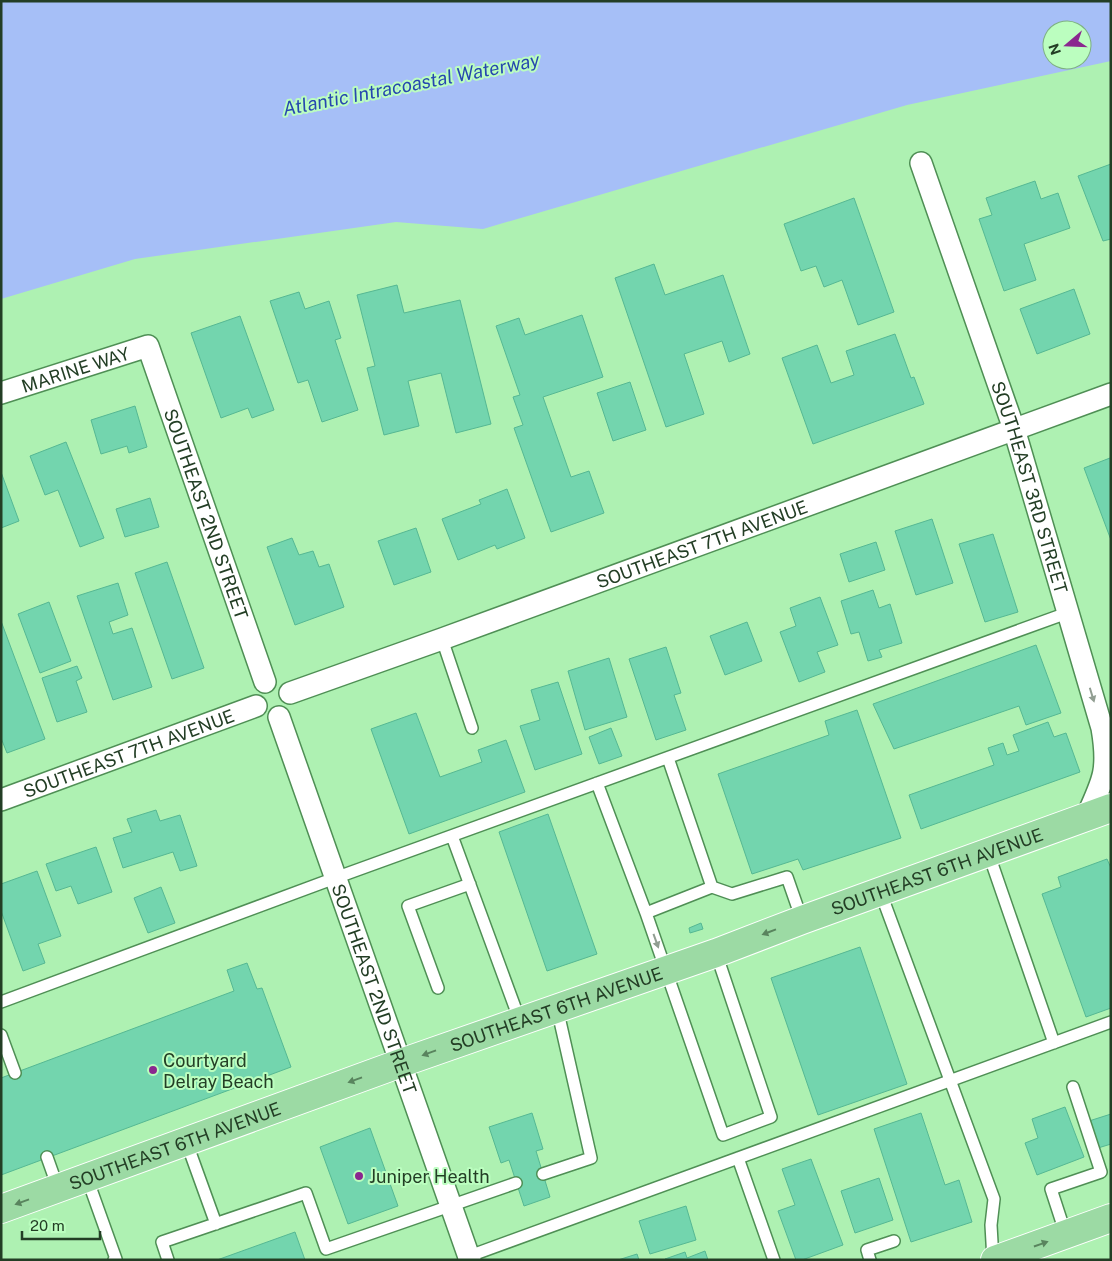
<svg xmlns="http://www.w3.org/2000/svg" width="1112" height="1261" font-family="'Public Sans',sans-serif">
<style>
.water{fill:#a6bff7;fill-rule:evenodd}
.building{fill:#73d5ae;stroke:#55b893}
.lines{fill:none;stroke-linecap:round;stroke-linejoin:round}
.service-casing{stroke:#4f8f55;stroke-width:14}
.minor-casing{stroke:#4f8f55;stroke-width:24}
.primary-casing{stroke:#fff;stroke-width:30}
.service{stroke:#fff;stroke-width:11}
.minor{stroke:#fff;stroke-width:21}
.primary{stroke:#9cdaa4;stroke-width:28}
.oneway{fill:#919e92}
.oneway2{fill:#59845e}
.poi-dot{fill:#8a278f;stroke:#bbfebf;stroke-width:2}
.labels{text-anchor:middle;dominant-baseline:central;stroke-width:4;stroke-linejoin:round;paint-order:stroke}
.street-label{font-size:18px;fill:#233e25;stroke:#bbfebf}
.poi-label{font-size:18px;fill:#233e25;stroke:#bbfebf;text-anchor:start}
.water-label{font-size:19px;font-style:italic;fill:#2647af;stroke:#bbfebf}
</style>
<rect width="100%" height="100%" fill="#aef1b2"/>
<path class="water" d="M1,1H1111V61L907,105L483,229L396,222L135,259L1,299ZM1052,30H1082V60H1052Z"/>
<path class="building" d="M1111,164V239L1103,241L1078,176Z
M1035,181L1041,199L1058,193L1070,228L1024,244L1036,280L1004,291L979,219L992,215L986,198Z
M854,198L894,312L858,325L842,280L824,287L816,266L801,271L784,224Z
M654,264L665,295L723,275L750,354L729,362L722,341L684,354L704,414L666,427L615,278Z
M397,285L404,313L460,300L491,424L456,433L441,373L408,381L419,426L384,435L367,368L375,366L357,295Z
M1074,289L1090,334L1037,354L1020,309Z
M299,292L305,309L329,301L341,338L335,340L358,410L322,422L308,380L298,383L270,301Z
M582,315L603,377L543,397L571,477L589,471L604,513L551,532L514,428L523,425L513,397L520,395L496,326L519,318L525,335Z
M240,316L274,410L252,418L248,408L221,418L191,333Z
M895,334L911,378L914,377L924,404L813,444L782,358L817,345L831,383L854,375L846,351Z
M630,382L646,430L613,441L597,393Z
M135,406L147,447L129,453L127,446L101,454L91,420Z
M66,442L104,538L80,547L58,490L45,495L30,456Z
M1110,458L1111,459V540L1084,468Z
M1,472L19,521L1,528Z
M507,489L525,538L497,549L495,545L458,560L442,519L481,504L479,500Z
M150,498L159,527L125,537L116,509Z
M932,519L953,583L916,595L895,531Z
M416,528L431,572L394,585L378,541Z
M993,534L1018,612L985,622L959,544Z
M292,538L299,555L313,551L319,567L329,564L344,607L295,625L267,547Z
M876,542L885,570L849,582L840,554Z
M167,562L204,668L172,679L135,573Z
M118,583L128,615L109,622L113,634L132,628L152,687L113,700L77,596Z
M873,590L879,608L890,604L902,643L879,650L882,657L868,661L859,632L851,634L841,601Z
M820,597L838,645L817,652L825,672L799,682L780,632L796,626L790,608Z
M49,602L71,661L40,673L18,614Z
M1,621L45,739L7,753L1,738Z
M747,622L762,661L725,675L710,636Z
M1036,645L1061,713L1026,725L1019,706L894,749L873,704Z
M666,647L681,693L674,695L686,730L656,740L629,659Z
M609,658L627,717L585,730L568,671Z
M77,666L82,678L76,681L87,712L57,722L42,678Z
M558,682L582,754L535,770L520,726L540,720L531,690Z
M857,710L901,838L803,870L798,859L752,874L718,774L829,735L825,721Z
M416,713L440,777L482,762L478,750L506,740L525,792L409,834L371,729Z
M1048,722L1054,737L1066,733L1080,772L921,829L909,795L994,765L988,748L1003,743L1007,755L1019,751L1013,735Z
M611,728L622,756L599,764L589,737Z
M156,810L160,821L180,815L197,866L180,871L173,852L123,868L113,838L132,832L127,819Z
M548,814L597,954L547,971L499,832Z
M96,847L112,892L78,904L71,886L56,891L46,864Z
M1107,859L1111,868V1008L1086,1017L1042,894L1061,887L1058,877Z
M37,871L61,936L38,944L45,963L23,971L1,911V884Z
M161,887L175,923L148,933L134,898Z
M701,923L703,929L690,933L689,928Z
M860,947L907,1084L818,1115L771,978Z
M247,963L257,989L262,988L291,1067L1,1175V1078L234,991L227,970Z
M1065,1107L1084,1157L1037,1175L1025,1143L1038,1138L1032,1119Z
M532,1113L543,1149L536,1151L550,1197L524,1206L509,1160L501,1163L489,1127Z
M921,1113L945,1185L959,1180L972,1222L911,1242L874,1129Z
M1111,1114V1144L1098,1148L1089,1121Z
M370,1128L398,1206L348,1224L320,1147Z
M811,1159L843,1245L802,1260H796L778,1211L795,1205L782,1169Z
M879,1178L893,1220L855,1233L841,1191Z
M686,1206L696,1240L650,1254L639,1221Z
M295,1232L305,1260H217Z
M705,1251L708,1260L665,1259L685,1252L687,1258Z
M637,1254L639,1260H618Z"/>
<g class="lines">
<g class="service-casing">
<path id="service" d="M442,639L472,728
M668,758L712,887
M597,783L646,913L712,887L732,894L787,877L802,920
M452,836L520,1021
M988,852L1054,1043
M880,891L994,1199L991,1225L993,1260
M646,913L723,1135L771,1117L716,953
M438,988L408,906L470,884
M1,1002L335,878L1067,613
M1,1035L15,1073
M186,1141L216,1224
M47,1157L58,1188
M738,1158L774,1260
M543,1174L591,1158L557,1008
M87,1178L116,1259L114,1260
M1066,1235L1051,1189L1101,1172L1073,1087
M464,1258L1111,1022
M168,1260L162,1242L306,1193L326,1249L516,1183
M870,1260L867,1250L894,1241"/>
</g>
<g class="minor-casing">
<g id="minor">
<path id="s1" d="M921,163L1014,429L1102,728C1109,769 1104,779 1087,816"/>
<path id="s2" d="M1,393L148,346L265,682"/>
<path id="s3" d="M290,693L442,639L1111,394"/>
<path id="s4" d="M279,717L470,1260"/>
<path id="s5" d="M1,800L256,706"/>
</g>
</g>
<g class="primary-casing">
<g id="primary">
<path id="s6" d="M1,1209L401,1063L716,953L802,920L1111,808"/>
<path d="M995,1260L1111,1218"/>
</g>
</g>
<use href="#service" class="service"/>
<use href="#minor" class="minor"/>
<use href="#primary" class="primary"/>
</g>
<defs><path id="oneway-solid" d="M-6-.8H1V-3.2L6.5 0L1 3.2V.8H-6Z" transform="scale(1.25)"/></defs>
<g class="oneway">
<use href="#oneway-solid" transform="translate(1092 695) rotate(73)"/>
<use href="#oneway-solid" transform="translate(656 941) rotate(70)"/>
</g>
<g class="oneway2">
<use href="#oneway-solid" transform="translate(769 932) rotate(159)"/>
<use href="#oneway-solid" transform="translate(429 1053) rotate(160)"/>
<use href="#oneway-solid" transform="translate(355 1080) rotate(160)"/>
<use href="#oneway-solid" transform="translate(22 1202) rotate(160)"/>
<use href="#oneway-solid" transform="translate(1041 1244) rotate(-19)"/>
</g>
<g class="poi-dot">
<circle cx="153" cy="1070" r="5"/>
<circle cx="359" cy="1176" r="5"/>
</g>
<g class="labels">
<g class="street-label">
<text stroke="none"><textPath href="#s2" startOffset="78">MARINE WAY</textPath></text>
<text stroke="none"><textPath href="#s1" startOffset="342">SOUTHEAST 3RD STREET</textPath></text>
<text stroke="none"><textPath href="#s2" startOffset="332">SOUTHEAST 2ND STREET</textPath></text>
<text stroke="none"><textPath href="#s3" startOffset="438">SOUTHEAST 7TH AVENUE</textPath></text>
<text stroke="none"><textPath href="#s5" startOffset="136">SOUTHEAST 7TH AVENUE</textPath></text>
<text stroke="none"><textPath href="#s6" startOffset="995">SOUTHEAST 6TH AVENUE</textPath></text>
<text stroke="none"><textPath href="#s4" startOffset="288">SOUTHEAST 2ND STREET</textPath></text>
<text stroke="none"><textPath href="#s6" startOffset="590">SOUTHEAST 6TH AVENUE</textPath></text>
<text stroke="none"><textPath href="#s6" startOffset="185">SOUTHEAST 6TH AVENUE</textPath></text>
</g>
<g class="poi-label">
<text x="163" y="1060">Courtyard<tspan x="163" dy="21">Delray Beach</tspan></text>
<text x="369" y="1176">Juniper Health</text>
</g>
<g class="water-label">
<text transform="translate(411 84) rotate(-11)">Atlantic Intracoastal Waterway</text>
</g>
</g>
<rect width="1112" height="1261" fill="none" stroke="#233e25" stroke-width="5"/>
<g transform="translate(1067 45) rotate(251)"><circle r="24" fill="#bbfebf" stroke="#7eb181"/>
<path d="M0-4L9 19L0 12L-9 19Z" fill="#8a278f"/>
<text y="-8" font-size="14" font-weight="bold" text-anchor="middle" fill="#233e25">N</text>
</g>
<path d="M22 1231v8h78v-8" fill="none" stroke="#233e25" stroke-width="2.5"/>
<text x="30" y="1231" font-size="15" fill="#233e25" stroke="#bbfebf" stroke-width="4" paint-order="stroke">20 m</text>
</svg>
